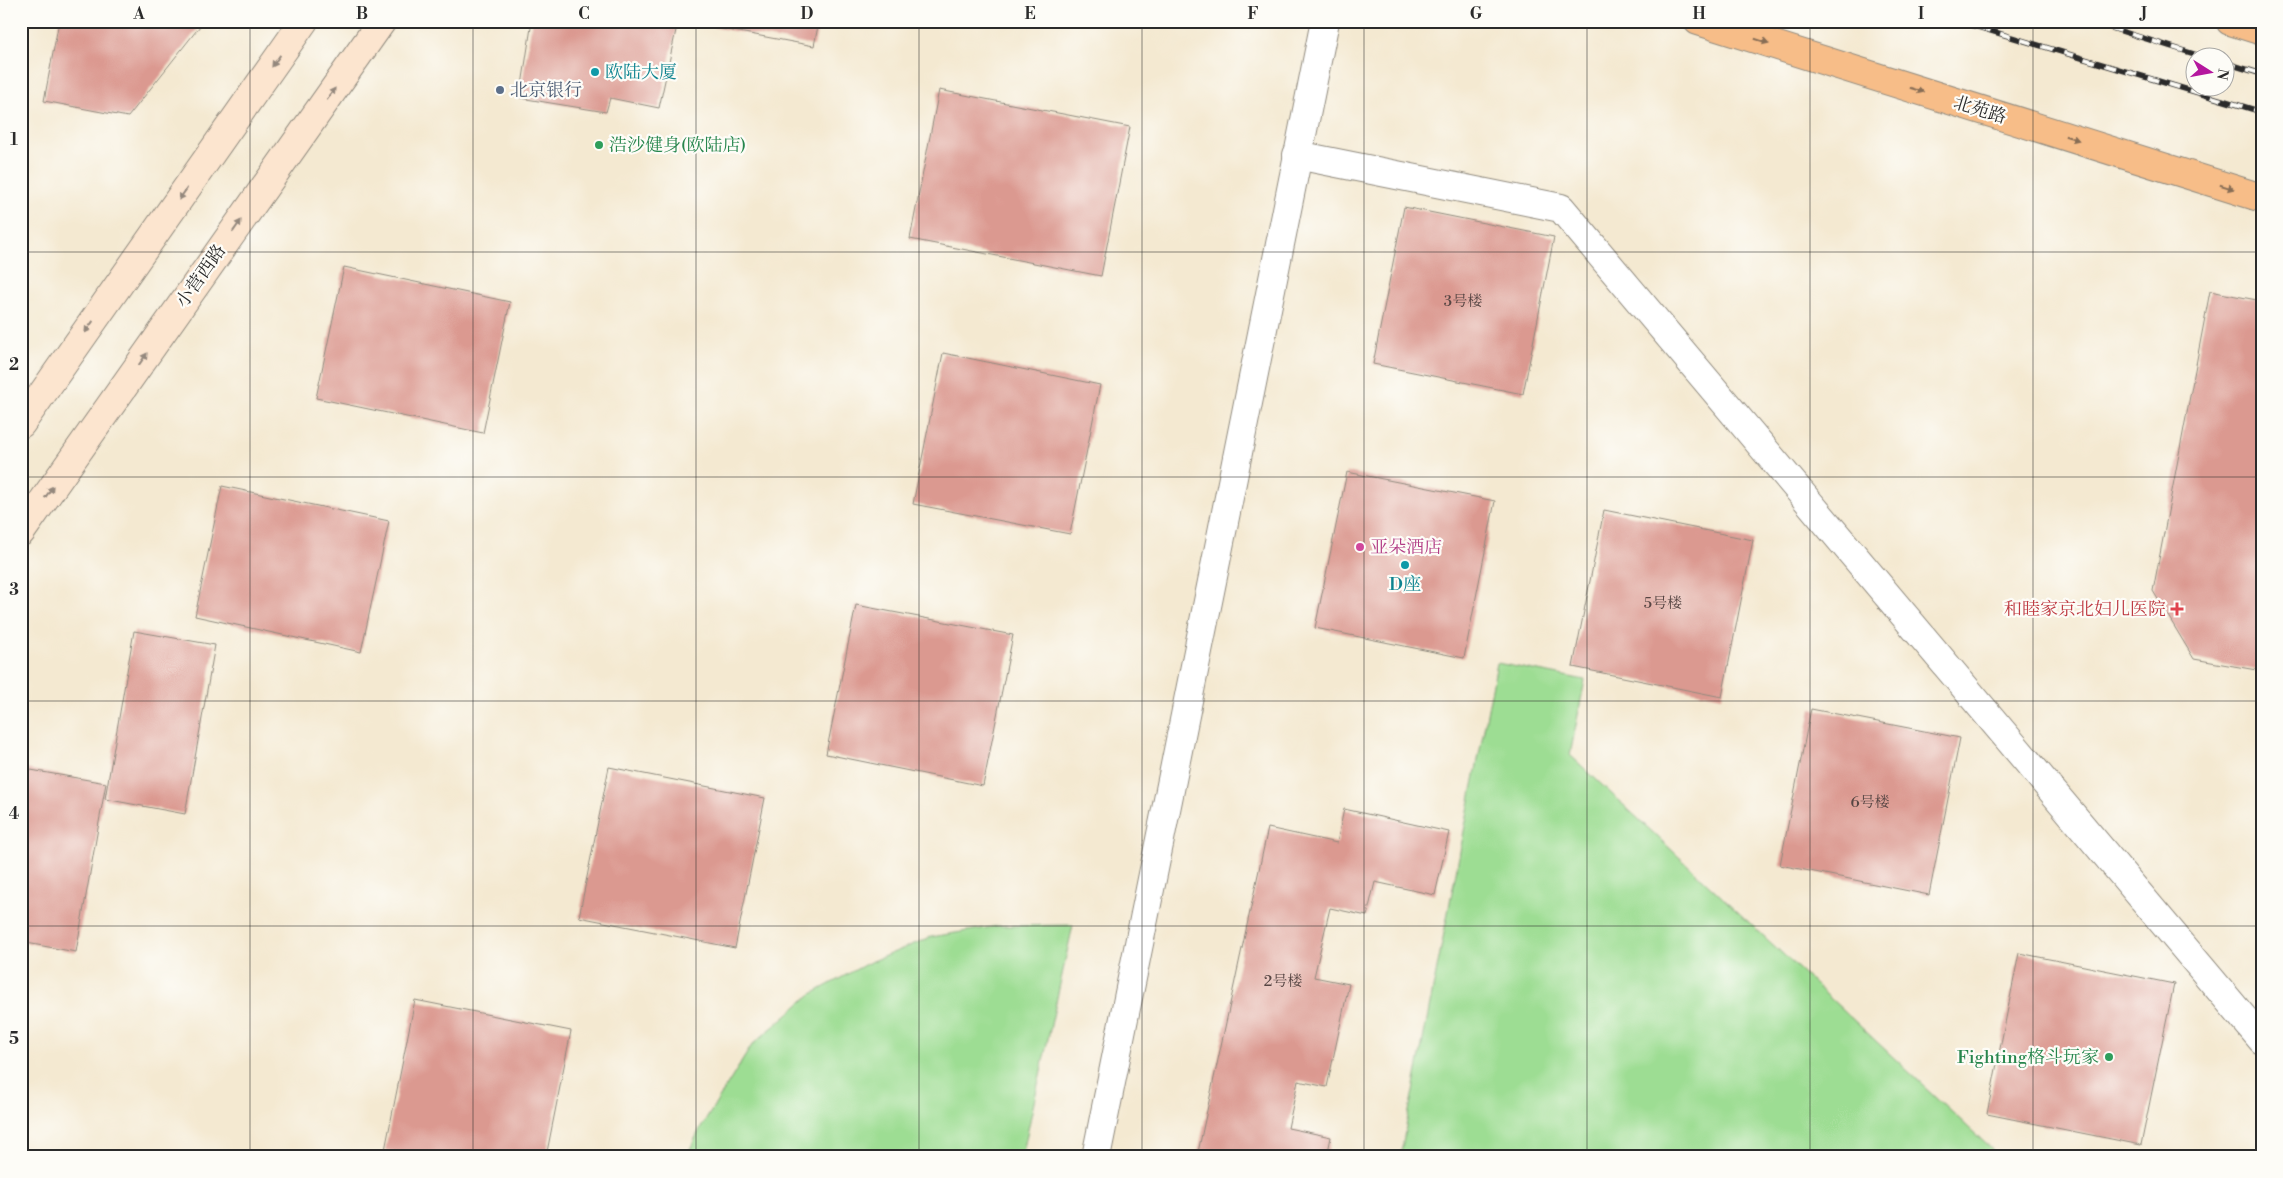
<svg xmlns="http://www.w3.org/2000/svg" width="2283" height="1178" font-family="'Libre Bodoni','Noto Serif SC',serif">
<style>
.green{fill:#9ddd93;stroke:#64845f}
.building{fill:#db9990}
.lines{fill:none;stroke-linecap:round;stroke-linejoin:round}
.minor-casing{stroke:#908a7e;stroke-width:30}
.tertiary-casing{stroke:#908a7e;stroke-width:30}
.secondary-casing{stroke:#908a7e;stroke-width:30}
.primary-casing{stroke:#908a7e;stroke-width:30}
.minor{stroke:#fff;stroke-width:28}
.tertiary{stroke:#fff;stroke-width:28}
.secondary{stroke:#fce5cf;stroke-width:28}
.primary{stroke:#f7bd88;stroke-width:28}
.rail-casing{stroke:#2b2b2b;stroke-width:5.5}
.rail{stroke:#fdfcf7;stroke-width:4;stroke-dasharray:11;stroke-linecap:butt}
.oneway{fill:#876d55}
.oneway2{fill:#94887d}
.grid{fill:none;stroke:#2b2b2b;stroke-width:1;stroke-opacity:0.55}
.culture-dot{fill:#0f9aa8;stroke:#fdfcf7;stroke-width:2}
.service-dot{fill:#5c6f8a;stroke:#fdfcf7;stroke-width:2}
.leisure-dot{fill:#2e9e5b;stroke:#fdfcf7;stroke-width:2}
.hotel-dot{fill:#d1479c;stroke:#fdfcf7;stroke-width:2}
.health-dot{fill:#e0444e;stroke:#fdfcf7;stroke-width:2}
.labels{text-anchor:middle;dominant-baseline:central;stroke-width:4.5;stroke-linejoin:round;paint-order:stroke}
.number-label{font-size:15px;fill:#574644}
.culture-label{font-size:18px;fill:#0d838f;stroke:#fdfcf7;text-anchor:start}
.service-label{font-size:18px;fill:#4e5e75;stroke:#fdfcf7;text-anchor:start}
.street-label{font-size:18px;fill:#2b2b2b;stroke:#fdfcf7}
.leisure-label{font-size:18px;fill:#27864d;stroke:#fdfcf7;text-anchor:start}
.hotel-label{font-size:18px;fill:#b23c85;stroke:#fdfcf7;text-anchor:start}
.health-label{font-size:18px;fill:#be3a42;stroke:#fdfcf7;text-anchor:end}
.neatline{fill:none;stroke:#2b2b2b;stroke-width:2}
.grid-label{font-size:16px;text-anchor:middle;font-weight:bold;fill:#2b2b2b}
</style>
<rect width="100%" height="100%" fill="#fdfcf7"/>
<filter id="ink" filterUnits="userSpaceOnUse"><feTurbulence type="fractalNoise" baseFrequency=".02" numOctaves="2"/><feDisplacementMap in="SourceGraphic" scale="10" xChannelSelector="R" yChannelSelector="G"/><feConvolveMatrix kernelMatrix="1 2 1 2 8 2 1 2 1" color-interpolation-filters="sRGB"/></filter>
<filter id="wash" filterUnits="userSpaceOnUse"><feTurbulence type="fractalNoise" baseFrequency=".0096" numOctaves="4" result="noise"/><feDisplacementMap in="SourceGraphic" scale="20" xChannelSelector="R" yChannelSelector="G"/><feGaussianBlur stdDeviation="1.12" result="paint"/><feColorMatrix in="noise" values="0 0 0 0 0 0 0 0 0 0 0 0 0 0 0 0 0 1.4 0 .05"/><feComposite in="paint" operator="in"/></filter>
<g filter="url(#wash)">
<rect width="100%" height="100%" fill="#f4e9d1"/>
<path class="green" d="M1497,663L1585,680L1570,755L2000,1157H1400Z
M1073,925L1022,1157H686L699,1131L752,1045L810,995L866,964L931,937L998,926Z"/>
<g id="blocks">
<path class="building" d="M59,21H204L128,117L44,101Z
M532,21H678L659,108L610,98L606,112L520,98Z
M680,21H819L814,46Z
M939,90L1130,127L1101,276L910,239Z
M1404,207L1554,237L1523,394L1373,364Z
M344,267L510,302L483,433L316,398Z
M2210,291L2262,301V671L2194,659L2153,591Z
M943,353L1100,385L1070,534L913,504Z
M1347,472L1495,501L1464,658L1315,628Z
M222,486L389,521L361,652L195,616Z
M1604,510L1753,540L1722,697L1573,667Z
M856,605L1013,635L983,786L826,754Z
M134,631L215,645L185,814L105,799Z
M1811,709L1960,738L1929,895L1780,865Z
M609,767L765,798L735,948L579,917Z
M25,769L106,783L76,952L21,942V792Z
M1344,809L1449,832L1435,895L1375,882L1367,916L1330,908L1314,977L1349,984L1327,1087L1298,1081L1288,1128L1331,1137L1327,1157H1197L1268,828L1337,843Z
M2019,953L2174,984L2141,1145L1987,1114Z
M415,1000L571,1031L546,1157H420L385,1150Z"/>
</g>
</g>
<g filter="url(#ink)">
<use href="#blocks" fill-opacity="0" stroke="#908a7e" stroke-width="1"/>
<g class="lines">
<g class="minor-casing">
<path id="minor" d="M1297,155L1561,208L2262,1040"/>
</g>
<g class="tertiary-casing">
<path id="tertiary" d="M1096,1157L1325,21"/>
</g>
<g class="secondary-casing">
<path id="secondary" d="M21,424L304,21
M21,532L382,21"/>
</g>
<g class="primary-casing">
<path id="primary" d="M1698,21L2262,198
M2230,21L2262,31"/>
</g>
<use href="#minor" class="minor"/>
<use href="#tertiary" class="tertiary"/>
<use href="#secondary" class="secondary"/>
<use href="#primary" class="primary"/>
<g class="rail-casing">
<path id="rail" d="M1958,21L2262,112
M2089,21L2207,58
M2226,63L2262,74"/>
</g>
<use href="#rail" class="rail"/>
</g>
<defs><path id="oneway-solid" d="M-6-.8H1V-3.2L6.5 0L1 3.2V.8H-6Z" transform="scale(1.25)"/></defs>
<g class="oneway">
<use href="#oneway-solid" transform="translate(1762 41) rotate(17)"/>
<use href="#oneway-solid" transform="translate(1917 90) rotate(17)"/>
<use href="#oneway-solid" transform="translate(2072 138) rotate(17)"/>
<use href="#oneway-solid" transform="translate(2227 187) rotate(17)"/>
</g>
<g class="oneway2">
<use href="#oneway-solid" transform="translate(276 61) rotate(125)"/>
<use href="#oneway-solid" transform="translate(331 94) rotate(-55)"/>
<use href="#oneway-solid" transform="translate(183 194) rotate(125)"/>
<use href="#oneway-solid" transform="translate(237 226) rotate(-55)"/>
<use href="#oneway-solid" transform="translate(89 327) rotate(125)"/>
<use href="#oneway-solid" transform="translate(143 359) rotate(-55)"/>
<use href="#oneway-solid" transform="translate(49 492) rotate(-55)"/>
</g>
</g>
<path class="grid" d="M250,21V1157M473,21V1157M696,21V1157M919,21V1157M1142,21V1157M1364,21V1157M1587,21V1157M1810,21V1157M2033,21V1157M21,252H2262M21,477H2262M21,701H2262M21,926H2262"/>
<g class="culture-dot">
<circle cx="595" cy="72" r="5"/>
<circle cx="1405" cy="565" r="5"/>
</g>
<circle class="service-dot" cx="500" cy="90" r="5"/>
<g class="leisure-dot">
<circle cx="599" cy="145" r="5"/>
<circle cx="2109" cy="1057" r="5"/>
</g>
<circle class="hotel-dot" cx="1360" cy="547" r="5"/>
<path class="health-dot" d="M2174.5 601.5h5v5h5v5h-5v5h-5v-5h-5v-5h5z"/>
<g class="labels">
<g class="number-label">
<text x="1463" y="301">3号楼</text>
<text x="1663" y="603">5号楼</text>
<text x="1870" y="802">6号楼</text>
<text x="1283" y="981">2号楼</text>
</g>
<g class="culture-label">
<text x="605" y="72">欧陆大厦</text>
<text x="1405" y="584" text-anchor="middle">D座</text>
</g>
<g class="service-label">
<text x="510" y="90">北京银行</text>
</g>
<g class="street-label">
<text transform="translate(1980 110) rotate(17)">北苑路</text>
<text transform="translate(201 276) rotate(-55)">小营西路</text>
</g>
<g class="leisure-label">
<text x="609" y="145">浩沙健身(欧陆店)</text>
<text x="2099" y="1057" text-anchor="end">Fighting格斗玩家</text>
</g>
<g class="hotel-label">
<text x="1370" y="547">亚朵酒店</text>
</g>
<g class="health-label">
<text x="2166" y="609">和睦家京北妇儿医院</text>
</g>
</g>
<rect width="2283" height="1178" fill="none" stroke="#fdfcf7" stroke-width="55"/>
<g transform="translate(2210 72) rotate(101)"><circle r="24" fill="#fdfcf7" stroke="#a9a8a5"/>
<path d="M0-4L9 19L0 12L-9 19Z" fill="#b5179e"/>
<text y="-8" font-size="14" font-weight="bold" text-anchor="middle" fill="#2b2b2b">N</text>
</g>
<rect x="28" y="28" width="2228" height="1122" class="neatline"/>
<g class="grid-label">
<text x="139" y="19">A</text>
<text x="362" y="19">B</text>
<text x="584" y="19">C</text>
<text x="807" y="19">D</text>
<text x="1030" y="19">E</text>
<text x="1253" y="19">F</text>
<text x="1476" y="19">G</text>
<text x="1699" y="19">H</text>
<text x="1921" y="19">I</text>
<text x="2144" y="19">J</text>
<text x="14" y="145">1</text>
<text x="14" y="370">2</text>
<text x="14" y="595">3</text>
<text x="14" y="819">4</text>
<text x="14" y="1044">5</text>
</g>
</svg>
